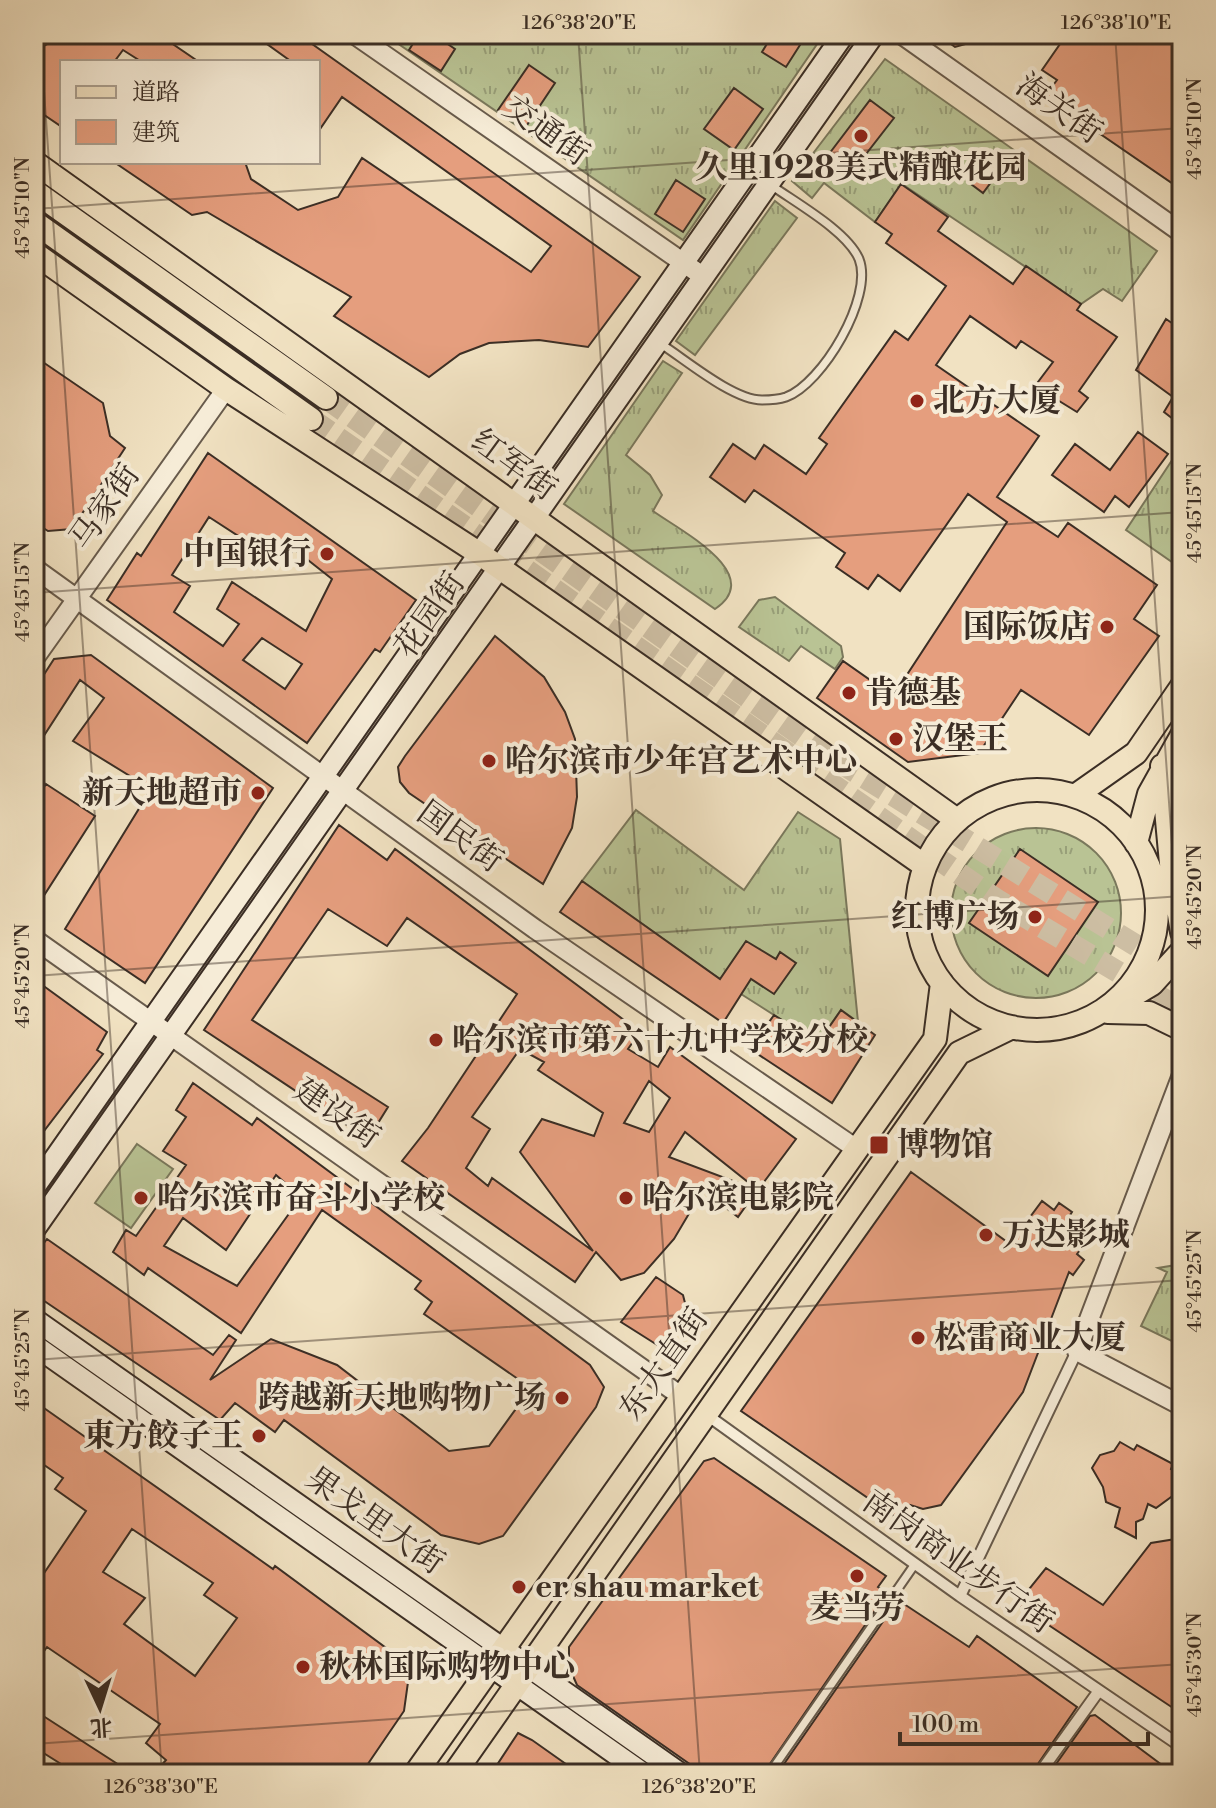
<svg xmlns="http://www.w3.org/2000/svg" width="1216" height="1808" font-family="'Libre Bodoni','Noto Serif SC',serif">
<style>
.grass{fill:url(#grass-tufts);stroke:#7a785c;stroke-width:2}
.pitch{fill:#b9c394;stroke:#7a785c;stroke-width:2}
.building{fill:#e59e7e;stroke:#3b2e25;stroke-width:2;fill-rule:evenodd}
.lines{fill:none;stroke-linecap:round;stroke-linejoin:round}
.primary-tunnel{stroke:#cdbea3;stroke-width:22;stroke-dasharray:22 11;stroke-linecap:butt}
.service-casing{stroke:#685b4c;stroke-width:11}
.pedestrian-casing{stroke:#685b4c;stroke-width:14}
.tertiary-casing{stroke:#685b4c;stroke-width:22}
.secondary-casing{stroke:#3b2e25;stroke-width:24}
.primary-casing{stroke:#3b2e25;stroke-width:26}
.service{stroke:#f6ecd7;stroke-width:7}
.pedestrian{stroke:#f6ecd7;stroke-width:10}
.tertiary{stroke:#f6ecd7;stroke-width:18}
.secondary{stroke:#f6ecd7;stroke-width:20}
.primary{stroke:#f1e2c2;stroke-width:22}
.ticks{fill:none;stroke:#3b2e25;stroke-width:2;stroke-opacity:0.45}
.poi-dot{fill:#8f2418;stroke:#f6ecd7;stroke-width:3}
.labels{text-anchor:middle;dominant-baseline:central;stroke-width:8;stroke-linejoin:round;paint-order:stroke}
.street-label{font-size:32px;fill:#3b2e25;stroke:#f6ecd7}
.poi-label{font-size:32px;font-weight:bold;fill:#3b2e25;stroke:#f6ecd7;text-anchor:start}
.neatline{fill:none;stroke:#3b2e25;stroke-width:3}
.ticks-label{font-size:20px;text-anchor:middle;fill:#3b2e25}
</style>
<defs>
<pattern id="grass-tufts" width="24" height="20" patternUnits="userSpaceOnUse" patternTransform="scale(2)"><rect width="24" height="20" fill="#b9c394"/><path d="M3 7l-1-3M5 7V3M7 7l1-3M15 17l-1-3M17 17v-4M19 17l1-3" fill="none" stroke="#989f79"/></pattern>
</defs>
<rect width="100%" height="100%" fill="#f1e2c2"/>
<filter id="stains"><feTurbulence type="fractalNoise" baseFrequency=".0025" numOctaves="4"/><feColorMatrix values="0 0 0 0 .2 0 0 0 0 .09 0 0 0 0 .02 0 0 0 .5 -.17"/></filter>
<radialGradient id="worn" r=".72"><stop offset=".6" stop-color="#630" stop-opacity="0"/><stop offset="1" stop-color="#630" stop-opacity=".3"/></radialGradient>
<path class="grass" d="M384,34H824L683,240Z
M885,59L1157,251L1122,301L1103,289L1081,304L902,184L875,222L824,183L812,198L792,181Z
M775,201L797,218L695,355L676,341Z
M663,361L682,373L626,455L650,475L662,495L653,511C679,530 767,574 715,609L564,504Z
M1182,445V569L1126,530Z
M775,597L841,646L843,657L835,669L801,646L789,661L739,627L759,600Z
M636,810L744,890L798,812L840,839L858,1022L841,1010L818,1043L741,994L582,881Z
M951 913a85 85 0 1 1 170 0a85 85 0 1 1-170 0Z
M1182,1264V1346L1141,1326L1167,1272L1158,1268Z"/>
<path class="pitch" d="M137,1144L173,1169L131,1228L95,1203Z"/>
<path class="building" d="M66,34H158L199,62H142L123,50L114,62H62V127L34,108V51Z
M253,34H298L640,277L588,347L539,340L489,343L460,354L429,377L334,316L351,297L207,212L192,215L114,162H245L251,179L298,210L338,197L362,158L531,272L551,246L342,97L318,132V62H292Z
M419,34H433L455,49L441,71L409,50Z
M773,34H807L786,67L762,52Z
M937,34H986L987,38L955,47Z
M1067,34L1084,40L1088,34H1182V190L1045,96L1057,80L1042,70Z
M529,65L555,83L525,128L498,110Z
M734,88L763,109L734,150L704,129Z
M870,100L894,118L852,172L829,154Z
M988,154L1003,166L983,193L967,181Z
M676,180L705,199L683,232L655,214Z
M901,184L948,217L938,231L1013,284L1026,266L1081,304L1077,310L1117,337L1079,391L1088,398L1077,412L1035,386L1053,362L1021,341L1016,348L970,316L936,365L1039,436L997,497L1058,537L1068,523L1157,585L1134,619L1159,636L1089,735L1021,690L979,753L908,762L817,698L843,661L893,696L1007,522L968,494L900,591L878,575L868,589L836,567L845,553L754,490L745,502L710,477L733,444L755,459L764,445L806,474L827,444L819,438L895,331L908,340L946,286L886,243L892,234L875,222Z
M1166,319L1182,330V426L1164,412L1173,397L1136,370Z
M34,356L103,403L110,436L125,448L72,529L48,531L34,522Z
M1138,432L1168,454L1129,507L1115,496L1104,512L1052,475L1075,444L1110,470Z
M208,453L416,600L380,652L375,649L307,743L107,600L137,553L141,556ZM209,517L283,565L294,549L332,579L306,631L232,582L217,609L239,624L223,646L174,612L190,586L172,575ZM262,638L302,664L285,689L243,660Z
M495,636L544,677L565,712L575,739L577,797L572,828L543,884L409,793L400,782L398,767L405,756Z
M91,655L273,788L145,983L65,929L151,789L73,741L104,698L80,680L34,751V690L54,659Z
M46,784L95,816L34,911V802Z
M339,825L387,860L395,849L640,1032L628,1049L658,1067L670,1047L796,1139L758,1190L685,1132L669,1157L757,1190L738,1217L703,1190L674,1239L644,1273L621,1280L596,1252L575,1282L402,1161L428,1128L517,994L407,918L387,946L328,909L252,1020L388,1107L368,1139L204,1030ZM520,1049L544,1062L538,1070L603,1113L594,1136L542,1119L520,1152L593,1251L492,1178L488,1186L466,1168L490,1129L472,1117ZM649,1081L670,1098L649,1132L624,1123Z
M1020,849L1098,902L1048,976L969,923Z
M582,881L720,979L746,941L776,959L780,952L796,963L774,994L751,979L723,1023L560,912Z
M34,979L107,1032L97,1050L103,1054L34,1144V1080L43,1068L34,1062Z
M841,1010L875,1035L832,1103L750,1049L774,1015L818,1043Z
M193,1083L252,1125L257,1118L590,1365L604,1387L596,1407L503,1536L479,1544L441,1535L284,1420L275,1432L235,1403L220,1420L34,1294V1256L47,1239L213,1355L229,1335L236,1340L210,1380L271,1339L337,1365L449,1451L489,1446L531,1388L424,1314L432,1302L415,1289L421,1281L322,1210L241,1333L148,1268L144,1275L113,1252L126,1230L136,1236L186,1165L163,1151L186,1117L176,1110ZM276,1175L301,1197L237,1286L164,1246L183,1218L226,1250Z
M911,1172L1010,1244L1042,1201L1054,1210L1059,1203L1072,1212L1066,1221L1089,1238L1077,1254L1084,1260L1073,1275L1069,1272L1023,1392L941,1505L923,1509L910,1505L900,1520L741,1411Z
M656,1277L683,1295L687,1311L662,1348L621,1322Z
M34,1401L273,1569L275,1566L401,1659L409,1675L404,1711L361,1774H154L166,1760L146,1743L160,1724L47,1647L34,1665V1588L86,1511L55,1489L63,1478L34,1458ZM132,1529L213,1583L204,1595L237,1618L195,1676L124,1624L145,1598L103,1572Z
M1120,1442L1134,1450L1137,1445L1173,1464L1171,1469L1182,1476V1489L1156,1508L1148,1504L1143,1519L1136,1522V1538L1115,1527L1120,1508L1106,1502L1103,1487L1092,1468L1100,1455L1114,1451Z
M714,1458L886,1576L878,1587L887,1593L763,1774H704L577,1685L569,1667V1647L704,1461Z
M1182,1538V1714L1017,1604L1046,1568L1103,1605L1151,1543Z
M898,1600L969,1647L977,1636L1077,1707L1031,1774H777Z
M34,1710L133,1774H77L34,1747Z
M1095,1715L1174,1774H1049L1090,1716Z
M518,1733L532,1740L580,1774H491Z"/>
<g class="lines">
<path class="primary-tunnel" d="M326,398L833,758L1182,974
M311,419L997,900L1182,1010"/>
<g class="service-casing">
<path id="service" d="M661,344C686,360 733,400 762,400C769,400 780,399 786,397C822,384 874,297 859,259C847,231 796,203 771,185
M769,1774L915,1564"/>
</g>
<g class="pedestrian-casing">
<path id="pedestrian" d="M707,1415L960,1596L1182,1747
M960,1596L1077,1351
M1039,1774L1098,1692"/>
</g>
<g class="tertiary-casing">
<path id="tertiary" d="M354,34L704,277
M901,34L1182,233
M34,568L535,929L855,1148
M34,659L226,389
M34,939L681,1396
M1182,1075L1077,1351L1182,1406
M34,1771L39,1774"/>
</g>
<g class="secondary-casing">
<path id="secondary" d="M34,1188L844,34
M34,1230L874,34
M34,1319L681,1774
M34,1345L644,1774"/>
</g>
<g class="primary-casing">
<path id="primary" d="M34,162L957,820
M34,191L326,398
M34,222L311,419
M34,253L226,389L480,554L925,866
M1162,766L1172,874L1182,932
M917 910a120 120 0 1 1 240 0a120 120 0 1 1-240 0Z
M1075,796L1136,753L1182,686
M1136,843L1149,794L1182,735
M1122,1002L1152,984L1182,951
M1108,1012L1149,1013L1182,1029
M415,1774L935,1039L942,983
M454,1774L959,1053L1012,1027"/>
</g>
<use href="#service" class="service"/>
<use href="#pedestrian" class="pedestrian"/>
<use href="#tertiary" class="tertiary"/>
<use href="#secondary" class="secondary"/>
<use href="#primary" class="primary"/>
</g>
<path class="ticks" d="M40,34L162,1774M578,34L700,1774M1115,34L1182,987M34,209L1182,128M34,593L1182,512M34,976L1182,896M34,1360L1182,1280M34,1744L1182,1664"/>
<g class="poi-dot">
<circle cx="861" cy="136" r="8"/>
<circle cx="917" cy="401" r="8"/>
<circle cx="327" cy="554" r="8"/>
<circle cx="1107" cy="627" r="8"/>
<circle cx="849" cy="693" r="8"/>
<circle cx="896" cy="739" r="8"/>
<circle cx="489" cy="761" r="8"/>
<circle cx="258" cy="793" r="8"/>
<circle cx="1035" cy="917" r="8"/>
<circle cx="436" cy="1040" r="8"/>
<rect x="869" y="1135" width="20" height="20" rx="4"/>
<circle cx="141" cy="1198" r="8"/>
<circle cx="626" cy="1198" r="8"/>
<circle cx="986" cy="1235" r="8"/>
<circle cx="918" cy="1338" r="8"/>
<circle cx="562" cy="1398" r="8"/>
<circle cx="259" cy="1436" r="8"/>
<circle cx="857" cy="1576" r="8"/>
<circle cx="519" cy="1587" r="8"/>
<circle cx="303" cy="1667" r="8"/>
</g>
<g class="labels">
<g class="street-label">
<text transform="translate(1059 109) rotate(35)">海关街</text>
<text transform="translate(546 131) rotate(35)">交通街</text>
<text transform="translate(514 465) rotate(36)">红军街</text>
<text transform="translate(105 507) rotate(-55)">马家街</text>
<text transform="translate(430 615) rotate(-55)">花园街</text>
<text transform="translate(460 837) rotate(36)">国民街</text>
<text transform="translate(337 1114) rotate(35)">建设街</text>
<text transform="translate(664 1364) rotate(-55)">东大直街</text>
<text transform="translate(375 1521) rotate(35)">果戈里大街</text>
<text transform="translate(958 1562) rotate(35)">南岗商业步行街</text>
</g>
<g class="poi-label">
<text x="861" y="168" text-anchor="middle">久里1928美式精酿花园</text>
<text x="933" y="401">北方大厦</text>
<text x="311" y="554" text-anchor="end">中国银行</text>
<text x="1091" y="627" text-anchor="end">国际饭店</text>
<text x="865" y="693">肯德基</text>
<text x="912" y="739">汉堡王</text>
<text x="505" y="761">哈尔滨市少年宫艺术中心</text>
<text x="242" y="793" text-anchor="end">新天地超市</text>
<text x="1019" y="917" text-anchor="end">红博广场</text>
<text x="452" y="1040">哈尔滨市第六十九中学校分校</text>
<text x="897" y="1145">博物馆</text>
<text x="157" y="1198">哈尔滨市奋斗小学校</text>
<text x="642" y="1198">哈尔滨电影院</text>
<text x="1002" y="1235">万达影城</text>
<text x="934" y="1338">松雷商业大厦</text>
<text x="546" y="1398" text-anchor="end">跨越新天地购物广场</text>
<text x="243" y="1436" text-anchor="end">東方餃子王</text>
<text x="535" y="1587">er shau market</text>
<text x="857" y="1608" text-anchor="middle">麦当劳</text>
<text x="319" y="1667">秋林国际购物中心</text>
</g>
</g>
<rect width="1216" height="1808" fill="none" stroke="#f1e2c2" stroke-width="88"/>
<rect x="60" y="60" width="260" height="104" fill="#f6ecd7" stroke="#aba090" stroke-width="2"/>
<rect x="76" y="86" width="40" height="12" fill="#f1e2c2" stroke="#aba090" stroke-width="2"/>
<text x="132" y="100" font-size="24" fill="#3b2e25">道路</text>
<rect x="76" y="120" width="40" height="24" fill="#e59e7e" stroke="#aba090" stroke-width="2"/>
<text x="132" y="140" font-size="24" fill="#3b2e25">建筑</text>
<g transform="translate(100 1708) rotate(176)" stroke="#f6ecd7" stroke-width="6" paint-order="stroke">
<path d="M0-6L14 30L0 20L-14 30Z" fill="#3b2e25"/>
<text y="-12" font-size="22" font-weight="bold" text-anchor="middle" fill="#3b2e25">北</text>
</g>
<path d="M900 1732v12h248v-12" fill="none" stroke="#3b2e25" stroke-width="4"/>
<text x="912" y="1732" font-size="24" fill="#3b2e25" stroke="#f6ecd7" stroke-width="6" paint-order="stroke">100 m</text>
<rect x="44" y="44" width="1128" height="1720" class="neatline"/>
<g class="ticks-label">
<text x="579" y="29">126°38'20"E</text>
<text x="1116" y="29">126°38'10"E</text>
<text transform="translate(1194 129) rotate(-90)" y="7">45°45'10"N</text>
<text transform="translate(22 208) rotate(-90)" y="7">45°45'10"N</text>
<text transform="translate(1194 513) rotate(-90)" y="7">45°45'15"N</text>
<text transform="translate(22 592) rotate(-90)" y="7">45°45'15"N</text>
<text transform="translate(1194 897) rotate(-90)" y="7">45°45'20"N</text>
<text transform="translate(22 976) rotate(-90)" y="7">45°45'20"N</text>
<text transform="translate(1194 1281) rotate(-90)" y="7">45°45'25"N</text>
<text transform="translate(22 1360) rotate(-90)" y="7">45°45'25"N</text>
<text transform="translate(1194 1665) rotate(-90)" y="7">45°45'30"N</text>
<text x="161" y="1793">126°38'30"E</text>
<text x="699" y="1793">126°38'20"E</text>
</g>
<rect width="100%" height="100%" filter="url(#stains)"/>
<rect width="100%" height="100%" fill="url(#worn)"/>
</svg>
